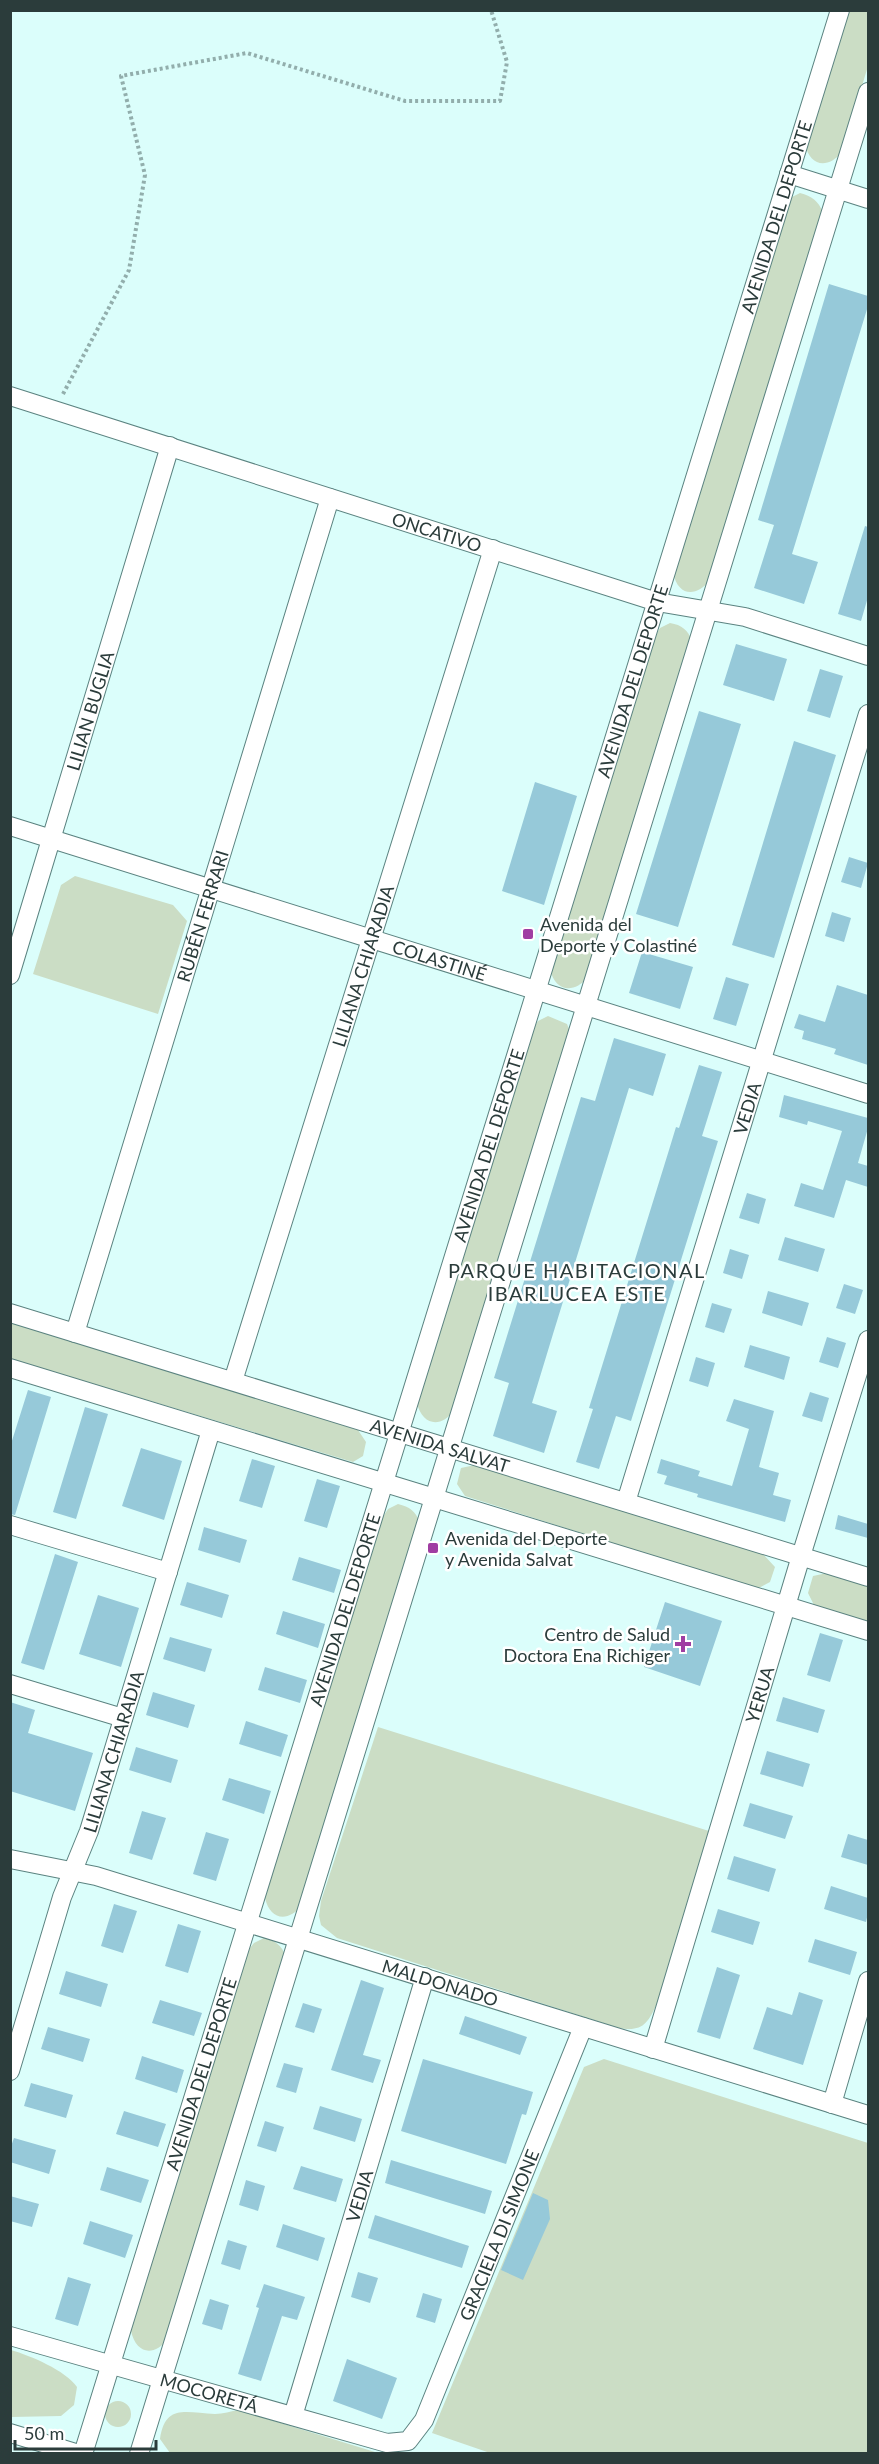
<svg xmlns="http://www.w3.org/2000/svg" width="879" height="2464" font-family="Lato,sans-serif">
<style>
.green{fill:#cbddc5}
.building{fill:#96c9d9}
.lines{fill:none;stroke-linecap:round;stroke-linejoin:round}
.minor-casing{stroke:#5b8380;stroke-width:20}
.path{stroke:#92aeac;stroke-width:4;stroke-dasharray:3 3;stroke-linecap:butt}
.minor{stroke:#fff;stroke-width:18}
.poi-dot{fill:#a03da2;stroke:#fff;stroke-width:2}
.labels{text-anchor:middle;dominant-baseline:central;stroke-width:5;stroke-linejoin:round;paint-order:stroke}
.street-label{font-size:18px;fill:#2b3c3b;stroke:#fff}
.poi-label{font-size:18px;fill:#2b3c3b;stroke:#fff;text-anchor:start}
.neighbourhood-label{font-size:20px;letter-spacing:1.5px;fill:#2b3c3b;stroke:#fff}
</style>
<rect width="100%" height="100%" fill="#dbfefb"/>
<path class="green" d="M846,11H868V66L842,152C828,169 810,167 805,144Z
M800,193C812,196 818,201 823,212L710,580C696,598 678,596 673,573L790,198Z
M670,623C682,625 688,630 692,641L588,977C574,994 555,992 550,969L654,638L660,628Z
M75,876L173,905L187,921L158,1014L33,974L61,885Z
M548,1016L567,1024L571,1034L454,1410C441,1429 422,1425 417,1403L531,1032L538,1021Z
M10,1321L358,1430L366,1442L363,1456L353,1462L11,1359Z
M475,1465L762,1553L775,1567L770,1582L757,1589L465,1496L457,1484L461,1468Z
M398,1504C410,1507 415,1511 420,1522L302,1905C288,1923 270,1920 265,1898L381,1520L388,1509Z
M827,1573L868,1586V1622L814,1605L808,1593L813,1576Z
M378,1727L709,1831L657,2003C648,2024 642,2032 619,2028L337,1938L321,1925L319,1916L321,1901Z
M264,1938C275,1940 281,1945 286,1956L168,2339C154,2357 136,2354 131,2331L246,1953L254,1943Z
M604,2059L868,2143V2453L493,2454L432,2433L584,2067Z
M11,2350C31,2356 65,2370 77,2387L74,2405L61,2416L11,2417Z
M105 2414a13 13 0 1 1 26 0a13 13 0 1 1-26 0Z
M239,2410L375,2452L381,2453H170L160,2439C165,2403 187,2413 215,2414C223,2414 231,2411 239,2410Z"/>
<path class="building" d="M829,284L868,296V306L792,554L818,562L804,604L754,588L774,525L758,520Z
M865,526L868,527V597L861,621L838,614Z
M736,644L787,659L774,701L723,685Z
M820,669L843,676L830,718L807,711Z
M699,711L741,724L678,927L636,914Z
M794,741L836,755L774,958L732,945Z
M535,782L577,796L544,905L502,891Z
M849,857L868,863L861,888L841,882Z
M832,912L851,918L844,942L825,936Z
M642,952L693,967L680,1009L629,993Z
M726,977L749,984L736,1026L713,1019Z
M837,985L868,995V1065L834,1054L836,1049L802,1039L804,1031L794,1028L799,1014L825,1022Z
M614,1038L666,1054L653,1096L629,1088L553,1334L532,1403L557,1411L544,1453L493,1436L509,1383L494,1378L581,1097L595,1101Z
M699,1065L722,1072L702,1136L718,1141L631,1421L616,1416L599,1469L576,1462L593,1409L589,1408L669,1150L676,1127L679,1128Z
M784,1095L868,1118V1128L858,1163L868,1166V1187L846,1180L834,1218L794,1206L801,1183L823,1190L842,1131L808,1121L807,1125L779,1117Z
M747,1193L766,1199L759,1224L739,1218Z
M785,1237L825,1249L818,1272L778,1260Z
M730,1249L749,1255L742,1279L723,1273Z
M844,1284L863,1290L855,1314L836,1308Z
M768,1291L809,1303L802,1326L762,1313Z
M712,1303L732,1309L724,1333L705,1327Z
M827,1337L846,1343L838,1368L819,1362Z
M750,1345L790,1357L784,1380L744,1367Z
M696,1357L715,1363L708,1387L689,1381Z
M28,1390L51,1397L15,1515L10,1514V1447Z
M810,1392L829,1398L822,1422L802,1416Z
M734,1399L774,1411L759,1467L779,1473L773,1495L791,1500L785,1522L697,1497L698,1494L664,1484L667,1476L657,1473L661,1459L700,1471L698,1476L732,1486L749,1429L726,1421Z
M85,1407L108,1414L76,1519L53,1512Z
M141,1448L182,1461L164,1520L122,1506Z
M252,1459L275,1466L262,1508L239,1501Z
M317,1479L340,1486L327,1528L304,1521Z
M838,1515L868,1524V1538L835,1529Z
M204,1527L247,1540L240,1563L198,1550Z
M55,1554L78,1562L44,1670L21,1663Z
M299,1557L341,1570L334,1593L292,1580Z
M187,1582L229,1595L222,1618L180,1605Z
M98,1595L139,1608L121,1667L79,1654Z
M665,1602L722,1621L700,1686L644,1667Z
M283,1611L325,1624L318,1648L276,1634Z
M820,1633L843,1640L830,1682L807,1675Z
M170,1637L212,1649L205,1672L163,1659Z
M265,1667L307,1680L300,1703L258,1690Z
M153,1692L195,1705L188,1728L146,1715Z
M783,1697L825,1710L818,1733L776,1721Z
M10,1702L35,1710L28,1733L93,1753L75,1811L10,1791Z
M246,1721L288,1735L281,1757L239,1744Z
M136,1747L178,1760L171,1783L129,1770Z
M767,1751L810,1764L803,1787L760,1774Z
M229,1778L271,1791L264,1814L222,1800Z
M750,1803L793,1816L785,1839L743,1826Z
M142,1811L166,1818L152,1860L129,1853Z
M206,1832L229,1839L216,1881L193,1874Z
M848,1834L868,1840V1865L841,1857Z
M734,1856L776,1869L769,1892L727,1879Z
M831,1886L868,1898V1913L866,1922L824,1909Z
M114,1904L137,1911L123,1953L101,1946Z
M718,1909L760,1922L753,1945L711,1932Z
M178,1924L201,1931L188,1973L165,1966Z
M815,1939L857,1952L850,1975L808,1962Z
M717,1967L740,1975L720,2039L697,2032Z
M66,1971L108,1984L101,2007L59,1994Z
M361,1980L384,1988L363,2055L381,2060L373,2083L331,2070Z
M799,1992L823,2000L803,2065L753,2049L767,2007L792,2015Z
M160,2000L202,2013L194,2036L152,2023Z
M303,2003L322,2009L314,2033L295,2027Z
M465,2016L527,2037L520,2055L459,2034Z
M48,2027L90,2039L83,2062L41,2049Z
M142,2056L184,2070L177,2093L135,2079Z
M423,2059L533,2092L526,2115L522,2114L506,2164L401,2131Z
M284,2063L303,2068L296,2093L276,2087Z
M31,2083L73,2095L66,2118L24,2106Z
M320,2106L362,2119L355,2142L313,2129Z
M124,2111L166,2124L158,2147L116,2134Z
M265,2121L284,2127L276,2152L257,2146Z
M14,2138L56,2150L49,2174L10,2162V2149Z
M391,2160L492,2191L485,2214L385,2183Z
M301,2166L343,2179L336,2202L293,2189Z
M107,2167L149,2180L141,2203L100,2190Z
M246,2180L265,2186L258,2211L239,2205Z
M533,2193L548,2200L550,2219L523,2280L501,2270Z
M10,2196L39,2204L32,2227L10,2221Z
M375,2215L469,2246L462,2268L368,2238Z
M90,2221L133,2235L125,2258L83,2244Z
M283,2224L325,2238L318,2261L276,2247Z
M228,2240L247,2246L240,2270L221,2264Z
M358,2272L378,2278L370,2303L351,2297Z
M68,2277L91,2284L78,2326L55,2319Z
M264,2284L305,2297L297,2320L282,2316L261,2381L238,2374L259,2308L256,2307Z
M423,2293L442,2299L435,2323L416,2317Z
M210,2299L229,2305L222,2330L202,2324Z
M347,2359L397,2378L382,2419L333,2401Z"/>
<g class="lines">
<g class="minor-casing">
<g id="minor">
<path d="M789,174L868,199"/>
<path id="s1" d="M10,396L657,602L745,617L868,656"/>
<path id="s2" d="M10,826L868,1094"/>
<path id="s3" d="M10,975L170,446"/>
<path id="s4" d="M10,1313L868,1577"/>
<path id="s5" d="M75,1333L330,498"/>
<path d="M10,1368L868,1631"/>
<path id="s6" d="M233,1381L493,549"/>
<path id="s7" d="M626,1502L868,714"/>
<path d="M10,1525L168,1572"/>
<path d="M10,1684L123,1718"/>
<path id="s8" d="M10,1859L96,1876L868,2115"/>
<path id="s9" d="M653,2049L801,1556L868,1340"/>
<path id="s10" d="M10,2071L62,1897L89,1831L211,1430"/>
<path d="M832,2104L868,1981"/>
<path id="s11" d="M10,2336L387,2443L408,2441L424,2420L583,2027"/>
<path id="s12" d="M293,2416L425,1977"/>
<path d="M10,2433L79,2454"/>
<path id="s13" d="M83,2454L840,10"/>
<path d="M139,2454L868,92"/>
</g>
</g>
<path class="path" d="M63,394L129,270L145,175L121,76L247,53L405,101H500L507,62L491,10"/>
<use href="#minor" class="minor"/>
</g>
<g class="poi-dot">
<rect x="522" y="928" width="12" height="12" rx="3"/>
<rect x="427" y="1542" width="12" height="12" rx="3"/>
<path d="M680 1635h6v6h6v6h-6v6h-6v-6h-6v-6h6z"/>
</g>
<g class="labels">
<g class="street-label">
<text stroke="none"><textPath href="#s13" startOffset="2342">AVENIDA DEL DEPORTE</textPath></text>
<text stroke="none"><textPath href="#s1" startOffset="448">ONCATIVO</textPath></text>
<text stroke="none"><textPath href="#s13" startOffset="1856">AVENIDA DEL DEPORTE</textPath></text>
<text stroke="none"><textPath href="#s3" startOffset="276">LILIAN BUGLIA</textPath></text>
<text stroke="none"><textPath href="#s5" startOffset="436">RUBÉN FERRARI</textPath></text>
<text stroke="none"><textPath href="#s2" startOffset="450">COLASTINÉ</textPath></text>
<text stroke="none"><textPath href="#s6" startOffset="435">LILIANA CHIARADIA</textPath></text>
<text stroke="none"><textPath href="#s7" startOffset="412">VEDIA</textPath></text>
<text stroke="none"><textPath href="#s13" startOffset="1370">AVENIDA DEL DEPORTE</textPath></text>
<text stroke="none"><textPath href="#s4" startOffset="450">AVENIDA SALVAT</textPath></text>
<text stroke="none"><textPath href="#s13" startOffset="884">AVENIDA DEL DEPORTE</textPath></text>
<text stroke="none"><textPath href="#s9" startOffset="370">YERUA</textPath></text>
<text stroke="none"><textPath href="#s10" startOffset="336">LILIANA CHIARADIA</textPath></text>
<text stroke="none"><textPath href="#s8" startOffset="448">MALDONADO</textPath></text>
<text stroke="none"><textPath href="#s13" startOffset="398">AVENIDA DEL DEPORTE</textPath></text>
<text stroke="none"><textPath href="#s12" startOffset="230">VEDIA</textPath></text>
<text stroke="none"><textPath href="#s11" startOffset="639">GRACIELA DI SIMONE</textPath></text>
<text stroke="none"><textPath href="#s11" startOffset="207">MOCORETÁ</textPath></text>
</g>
<g class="poi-label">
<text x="540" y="924">Avenida del<tspan x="540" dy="21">Deporte y Colastiné</tspan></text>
<text x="445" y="1538">Avenida del Deporte<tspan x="445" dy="21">y Avenida Salvat</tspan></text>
<text x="670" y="1634" text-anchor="end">Centro de Salud<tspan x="670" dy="21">Doctora Ena Richiger</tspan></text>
</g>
<g class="neighbourhood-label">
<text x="577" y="1270">PARQUE HABITACIONAL<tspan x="577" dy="23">IBARLUCEA ESTE</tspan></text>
</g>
</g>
<rect width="879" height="2464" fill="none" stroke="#2b3c3b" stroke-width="24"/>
<path d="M15 2440v9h141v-9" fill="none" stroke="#2b3c3b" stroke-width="3"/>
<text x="24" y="2440" font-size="18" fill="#2b3c3b" stroke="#ffffff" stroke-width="4.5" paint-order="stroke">50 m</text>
</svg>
